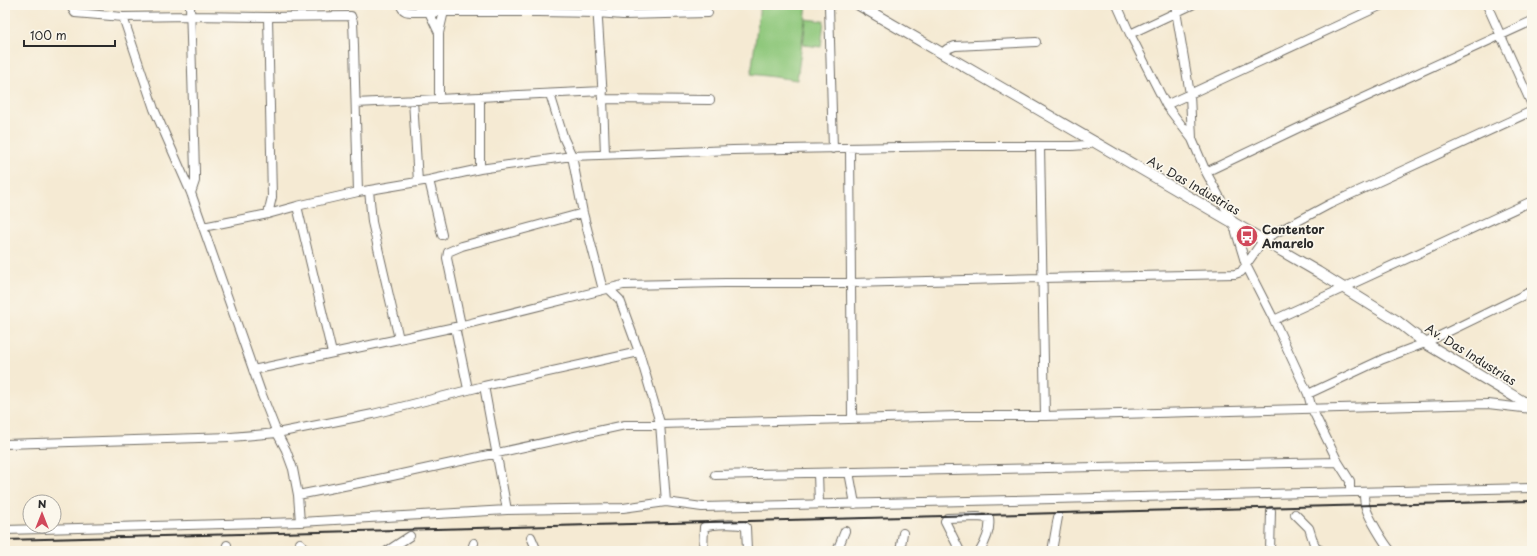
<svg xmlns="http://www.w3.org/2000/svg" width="1537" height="556" font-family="'Playpen Sans',sans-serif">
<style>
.green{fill:#8fc87b;stroke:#5d7a53}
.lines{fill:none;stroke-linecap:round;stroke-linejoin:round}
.minor-casing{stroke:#726e66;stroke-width:10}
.major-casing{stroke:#726e66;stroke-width:12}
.minor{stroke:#fff;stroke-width:8}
.major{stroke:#fff;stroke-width:10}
.rail{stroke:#2b2b2b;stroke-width:2}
.labels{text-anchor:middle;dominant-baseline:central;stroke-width:3.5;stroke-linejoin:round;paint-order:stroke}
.street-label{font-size:12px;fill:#2b2b2b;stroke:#fbf7ec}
.poi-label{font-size:12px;font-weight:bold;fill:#2b2b2b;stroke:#fbf7ec;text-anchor:start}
</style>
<rect width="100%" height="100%" fill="#fbf7ec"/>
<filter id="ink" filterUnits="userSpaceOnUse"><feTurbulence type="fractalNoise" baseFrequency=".025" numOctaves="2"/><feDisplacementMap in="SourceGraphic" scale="8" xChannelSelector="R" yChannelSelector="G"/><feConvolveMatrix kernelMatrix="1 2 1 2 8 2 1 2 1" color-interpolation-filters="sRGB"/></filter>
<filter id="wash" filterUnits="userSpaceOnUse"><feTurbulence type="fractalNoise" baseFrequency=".012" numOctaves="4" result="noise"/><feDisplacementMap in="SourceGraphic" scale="16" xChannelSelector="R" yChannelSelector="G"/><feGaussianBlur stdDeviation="0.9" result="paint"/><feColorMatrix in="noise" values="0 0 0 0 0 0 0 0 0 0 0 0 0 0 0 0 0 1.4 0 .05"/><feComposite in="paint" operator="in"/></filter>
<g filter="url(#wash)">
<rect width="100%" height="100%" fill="#f5ead3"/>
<path class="green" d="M760,5H807L797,80L751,74Z
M806,19L824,21L821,47L803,45Z"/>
</g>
<g filter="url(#ink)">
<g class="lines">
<g class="minor-casing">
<path id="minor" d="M70,5L75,13L123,17L191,16L268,17L351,16L353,22L354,46L358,192
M190,5L195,172V181L191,193
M401,5C402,12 408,12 414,12H539L597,13L623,15L708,13
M597,5L603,99L605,154
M829,5L833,149
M1117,5L1130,34L1166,105L1192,139L1206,172L1233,222L1246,265L1274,320L1308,394L1312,409L1338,462L1350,481V492
M1175,5L1190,94L1192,139
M1487,5L1532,105
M429,12L439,33
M123,17L154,109L191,193L262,395L277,433L286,450L293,469L298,495L300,522
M1130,34L1192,5
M942,53L947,49L955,46L1036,42
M550,94L564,139L572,156L583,213L603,290
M439,99V33L444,11
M603,99L710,100
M413,100L418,182
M356,103L603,91
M1166,105L1382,5
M1040,146L1045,416
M850,148L852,418
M480,169V97
M1206,172L1311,122L1532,21
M429,180L442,235
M369,190L372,222L399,339
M297,206L332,353
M268,214L272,197L268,17
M203,227L268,214L297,206L358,192L429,180L480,169L572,156L733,150L958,146H1072L1085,145L1094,141
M609,289L620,300L639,352L660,423L666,502
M1274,320L1532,201
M461,325L447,258L448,252L462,246L583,213
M455,327L468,389
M253,370L455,327L623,285L725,283H851L1042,278L1235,274L1241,272L1264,239L1330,204L1532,111
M484,386L507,510
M1308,394L1383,359L1425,343L1532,291
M5,444L231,437L277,433L373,414L484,386L639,352
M849,472L855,504
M818,473L819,504
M715,475L1338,462
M1364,492C1364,497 1364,503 1366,508C1369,518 1384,543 1391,551
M298,495L374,480L625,425L959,416H1045L1488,404L1532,409
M1295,514L1309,528L1315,547L1322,551
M5,530L300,522L507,510L623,508L666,502L702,507L1532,488
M531,537L537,551
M300,543L307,551
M225,551L227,545
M387,551L410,536
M471,551L474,543
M703,551L704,527C713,524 739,523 746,527L747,551
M837,551L845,531
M900,551L903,533
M960,551L945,521L947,518L977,517L989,518C991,530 986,541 980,551
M1052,551L1058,517
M1270,551L1271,511"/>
</g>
<g class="major-casing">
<path id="major" d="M859,5L1318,272L1397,321L1425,343L1532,407"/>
</g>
<use href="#minor" class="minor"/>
<use href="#major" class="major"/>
<path class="rail" d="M5,540L1532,501"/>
</g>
</g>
<defs>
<g id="bus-disc" transform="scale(1.15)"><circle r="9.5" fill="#d1495b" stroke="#fbf7ec"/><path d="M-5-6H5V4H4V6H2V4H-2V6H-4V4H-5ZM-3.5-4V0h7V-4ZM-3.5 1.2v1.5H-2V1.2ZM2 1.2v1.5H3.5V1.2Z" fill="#fff"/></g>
</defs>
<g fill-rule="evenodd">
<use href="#bus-disc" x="1247" y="236"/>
</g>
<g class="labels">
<g class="street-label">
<text transform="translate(1194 185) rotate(30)">Av. Das Industrias</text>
<text transform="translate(1471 354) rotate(32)">Av. Das Industrias</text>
</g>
<g class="poi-label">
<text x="1262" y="229">Contentor<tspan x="1262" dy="14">Amarelo</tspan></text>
</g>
</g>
<rect width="1537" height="556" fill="none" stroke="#fbf7ec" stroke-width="20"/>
<g transform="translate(42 514)"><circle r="19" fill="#fbf7ec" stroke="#a8a59f"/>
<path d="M0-3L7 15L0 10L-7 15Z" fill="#d1495b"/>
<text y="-6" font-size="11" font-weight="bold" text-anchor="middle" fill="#2b2b2b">N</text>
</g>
<path d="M24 40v6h91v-6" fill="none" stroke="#2b2b2b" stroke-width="2"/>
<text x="30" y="40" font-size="12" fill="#2b2b2b" stroke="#fbf7ec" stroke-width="3" paint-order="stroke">100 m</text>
</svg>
